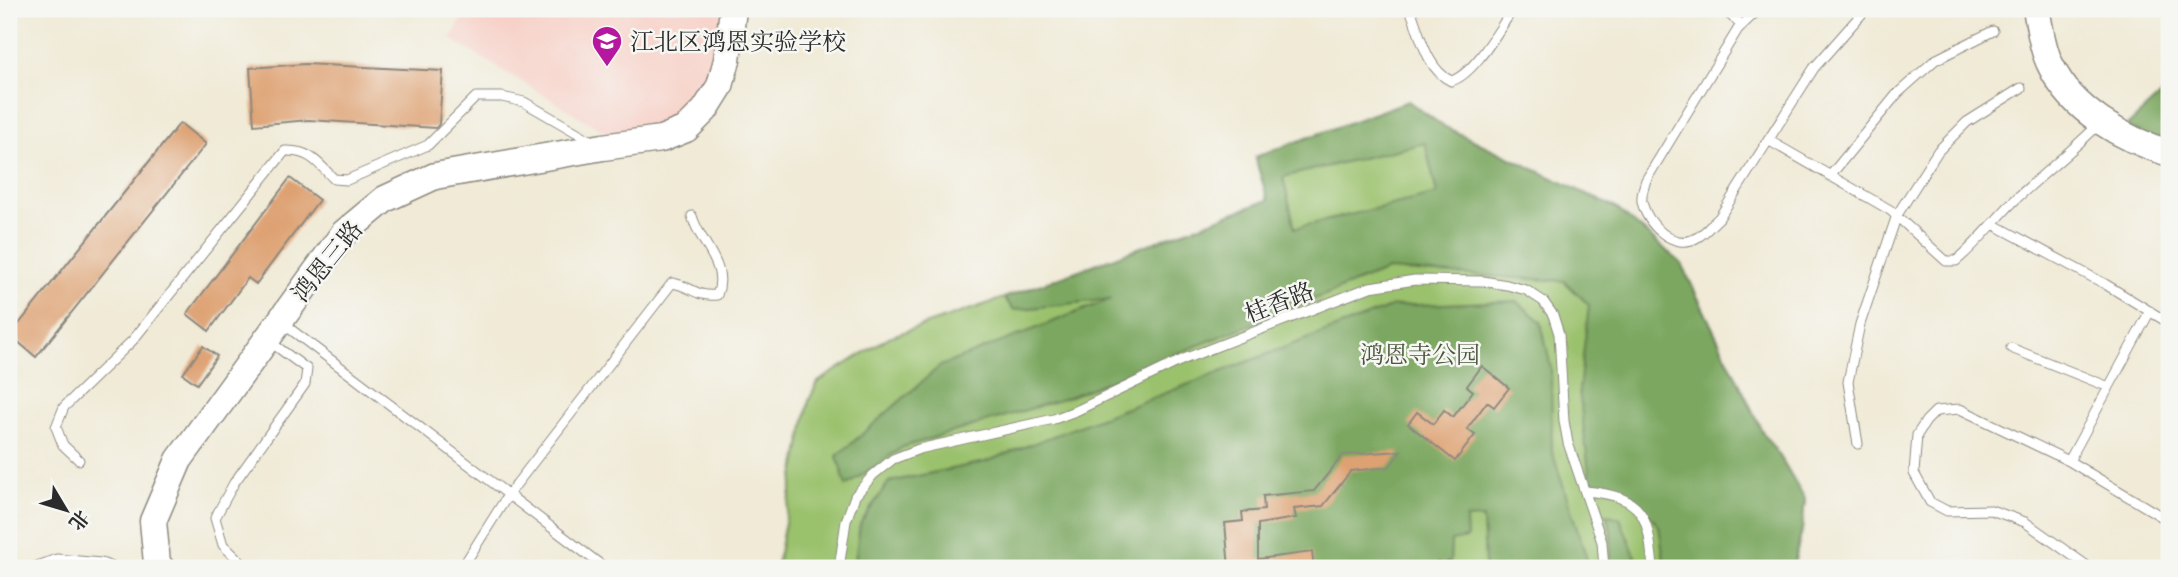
<svg xmlns="http://www.w3.org/2000/svg" width="2178" height="577" font-family="'Gentium Book Plus','Noto Serif SC',serif">
<style>
.built{fill:#f7d1c8}
.green{fill:#9ac16c;stroke:#62764c;stroke-width:2}
.forest{fill:#7ba760;stroke:#536946;stroke-width:2;fill-rule:evenodd}
.building{fill:#dea172}
.lines{fill:none;stroke-linecap:round;stroke-linejoin:round}
.lane-casing{stroke:#8e8a80;stroke-width:11}
.secondary-casing{stroke:#8e8a80;stroke-width:29}
.path{stroke:#8e8a80;stroke-width:3.5;stroke-dasharray:5 5;stroke-linecap:butt}
.lane{stroke:#fff;stroke-width:9}
.secondary{stroke:#fff;stroke-width:26}
.labels{text-anchor:middle;dominant-baseline:central;stroke-width:5;stroke-linejoin:round;paint-order:stroke}
.poi-label{font-size:24px;fill:#2b2b2b;stroke:#f6f6f2;text-anchor:start}
.street-label{font-size:24px;fill:#2b2b2b;stroke:#f6f6f2}
.park-label{font-size:24px;fill:#4c583e;stroke:#f6f6f2}
</style>
<rect width="100%" height="100%" fill="#f6f6f2"/>
<filter id="ink" filterUnits="userSpaceOnUse"><feTurbulence type="fractalNoise" baseFrequency=".0143" numOctaves="2"/><feDisplacementMap in="SourceGraphic" scale="14" xChannelSelector="R" yChannelSelector="G"/><feConvolveMatrix kernelMatrix="1 2 1 2 8 2 1 2 1" color-interpolation-filters="sRGB"/></filter>
<filter id="wash" filterUnits="userSpaceOnUse"><feTurbulence type="fractalNoise" baseFrequency=".00686" numOctaves="4" result="noise"/><feDisplacementMap in="SourceGraphic" scale="28" xChannelSelector="R" yChannelSelector="G"/><feGaussianBlur stdDeviation="1.57" result="paint"/><feColorMatrix in="noise" values="0 0 0 0 0 0 0 0 0 0 0 0 0 0 0 0 0 1.4 0 .05"/><feComposite in="paint" operator="in"/></filter>
<g filter="url(#wash)">
<rect width="100%" height="100%" fill="#f0ead6"/>
<path class="built" d="M467,9H724L711,80L681,121L613,137L451,39Z"/>
<path class="green" d="M1408,101L1443,126L1616,208L1681,263L1763,433L1781,458L1805,499L1802,530L1793,568H776L809,400L818,382L889,337L1004,298L1268,200L1255,157Z"/>
<path class="forest" d="M2169,87V148L2126,127Z
M1408,101L1443,126L1616,208L1681,263L1763,433L1781,458L1805,499L1802,530L1793,568H1665L1659,526L1632,496L1590,481L1579,390L1589,305L1564,281L1387,270L1066,398L903,447L846,486L837,456L940,366L1111,299L1014,310L1004,298L1268,200L1255,157ZM1425,143L1437,194L1295,228L1283,177Z
M1517,301L1541,322L1551,368L1552,451L1586,556L1587,568H1485L1483,518L1466,519L1467,538L1451,541L1450,568H854L860,524L889,482L985,462L1393,306Z
M1606,514L1620,518L1640,568H1611V530Z"/>
<g id="blocks">
<path class="building" d="M305,64L443,71L439,124L436,128L309,120L254,125L250,68Z
M180,123L206,144L36,357L10,335Z
M290,178L319,200L256,284L248,278L209,331L187,314Z
M203,346L217,356L197,384L183,374Z
M1482,366L1509,388L1494,407L1487,402L1467,429L1475,435L1455,461L1408,424L1417,412L1433,424L1444,410L1453,417L1473,391L1467,386Z
M1401,451L1389,467L1351,471L1323,506L1294,509L1296,518L1258,524V559L1312,552L1314,568H1229L1225,523L1243,521L1242,512L1264,510L1263,496L1314,491L1343,455Z"/>
</g>
</g>
<g filter="url(#ink)">
<use href="#blocks" fill-opacity="0" stroke="#8e8a80" stroke-width="2"/>
<g class="lines">
<g class="lane-casing">
<path id="lane" d="M1410,9C1420,33 1426,69 1451,81C1474,75 1499,29 1513,9
M1723,9L1742,25
M1759,9L1738,29L1646,180C1644,187 1641,194 1642,201C1646,224 1674,252 1698,237C1706,232 1712,224 1719,218L1814,68L1866,9
M1768,140L1890,210L1946,261H1956C1979,242 1996,218 2017,198C2044,173 2073,150 2099,124
M1830,176L1897,94L1935,60L1993,31
M1993,224L2105,284L2169,323
M281,322L605,568
M2011,348L2109,387
M1858,444L1848,382L1860,324L1897,215L1938,151L1967,122L2021,88
M79,460L63,445L56,427L64,407L133,340L285,151C310,150 318,163 334,179L347,180L428,145L476,97H502L524,102L595,143
M2069,461L2150,311
M1586,491C1644,497 1648,514 1653,568
M32,568L57,559L101,563L115,568
M247,568L223,545L215,518L234,483L305,384L307,369L269,341
M462,568L508,495L672,283C692,286 694,297 717,295C729,265 700,244 692,216
M839,568L846,521L855,496L873,475L893,459L919,449L1054,419L1078,410L1184,359L1370,287L1415,280L1483,281L1507,285L1526,290L1543,301L1553,315L1559,334L1564,421L1568,443L1602,542L1604,568
M2090,568L2025,522L1991,510L1947,511L1930,502L1914,473L1917,435L1926,421L1936,411L1960,409L2069,461L2169,521"/>
</g>
<g class="secondary-casing">
<path id="secondary" d="M2036,9C2040,27 2042,49 2051,66C2072,111 2123,139 2169,153
M161,568L157,563L153,521L179,460L344,233L385,199L435,176L603,147L661,139L686,129L705,110L720,86L727,60L733,9"/>
</g>
<path class="path" d="M1436,562H1451"/>
<use href="#lane" class="lane"/>
<use href="#secondary" class="secondary"/>
</g>
</g>
<defs>
<g id="school-pin" transform="scale(1.575)"><path d="M0 17L-7.5 6A9.5 9.5 0 1 1 7.5 6Z" fill="#b5179e" stroke="#f6f6f2"/><path d="M0-5L7-2L0 1L-7-2ZM-4 1L0 2.5L4 1V4Q0 6-4 4Z" fill="#fff"/></g>
</defs>
<g fill-rule="evenodd">
<use href="#school-pin" x="607" y="41"/>
</g>
<g class="labels">
<g class="poi-label">
<text x="630" y="41">江北区鸿恩实验学校</text>
</g>
<g class="street-label">
<text transform="translate(327 261) rotate(-51)">鸿恩三路</text>
<text transform="translate(1279 302) rotate(-21)">桂香路</text>
</g>
<g class="park-label">
<text x="1420" y="354">鸿恩寺公园</text>
</g>
</g>
<rect width="2178" height="577" fill="none" stroke="#f6f6f2" stroke-width="35"/>
<g transform="translate(66 510) rotate(128)" stroke="#f6f6f2" stroke-width="5" paint-order="stroke">
<path d="M0-5L12 26L0 18L-12 26Z" fill="#2b2b2b"/>
<text y="-10" font-size="19" font-weight="bold" text-anchor="middle" fill="#2b2b2b">北</text>
</g>
</svg>
